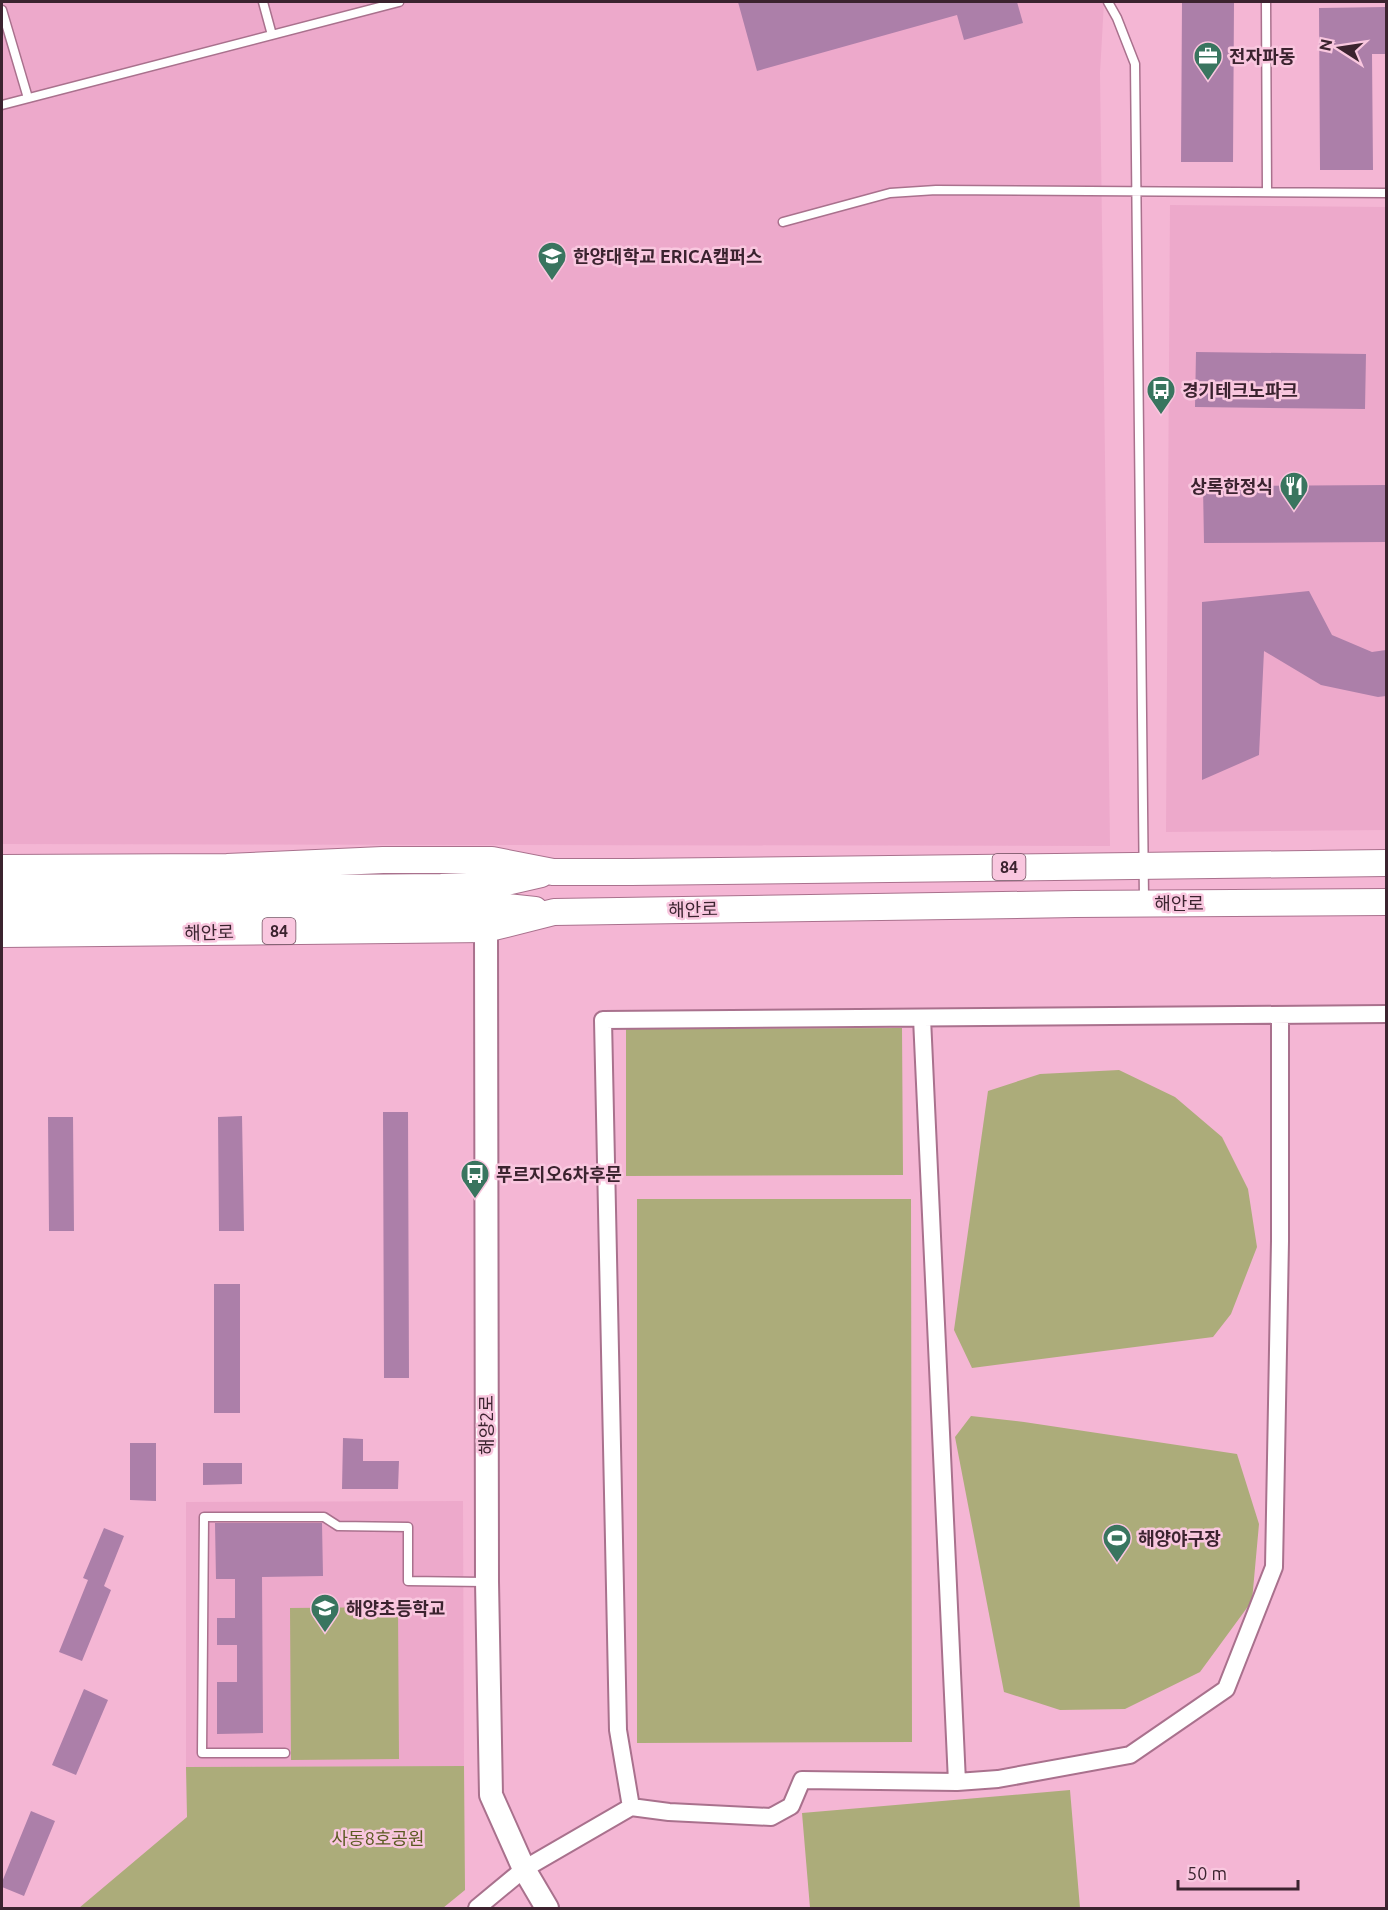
<svg xmlns="http://www.w3.org/2000/svg" width="1388" height="1910" font-family="Ubuntu,'Noto Sans KR',sans-serif">
<style>
.built{fill:#eda9cb}
.green{fill:#acac7a}
.building{fill:#ac7fa9}
.lines{fill:none;stroke-linecap:round;stroke-linejoin:round}
.lane-casing{stroke:#a9718d;stroke-width:11}
.street-casing{stroke:#a9718d;stroke-width:20}
.secondary-casing{stroke:#a9718d;stroke-width:26}
.primary-casing{stroke:#a9718d;stroke-width:28}
.lane{stroke:#fff;stroke-width:8}
.street{stroke:#fff;stroke-width:16}
.secondary{stroke:#fff;stroke-width:22}
.primary{stroke:#fff;stroke-width:26}
.labels{text-anchor:middle;dominant-baseline:central;stroke-width:5;stroke-linejoin:round;paint-order:stroke}
.shield{fill:#f9c7df;stroke:#745464;stroke-width:1.5}
.shield-label{font-size:16px;font-weight:bold;fill:#3b232f}
.poi-label{font-size:18px;font-weight:bold;fill:#3b232f;stroke:#f9c7df;text-anchor:start}
.street-label{font-size:18px;fill:#3b232f;stroke:#f9c7df}
.park-label{font-size:18px;fill:#5b5a22;stroke:#f9c7df}
</style>
<rect width="100%" height="100%" fill="#f4b6d4"/>
<path class="built" d="M2,2H1104L1100,73L1110,846L2,844Z
M1170,205L1386,207V830L1166,832Z
M463,1501L464,1766L186,1767V1502Z"/>
<path class="green" d="M902,1028L903,1175L626,1176V1029Z
M1119,1070L1175,1097L1222,1137L1248,1189L1257,1247L1231,1314L1213,1337L972,1368L954,1330L988,1091L1040,1074Z
M637,1199H911L912,1742L637,1743Z
M971,1416L1024,1422L1237,1454L1259,1524L1252,1601L1200,1672L1125,1709L1060,1710L1004,1692L955,1437Z
M398,1607L399,1759L291,1760L290,1608Z
M464,1766L465,1890L443,1908H79L187,1817L186,1767Z
M1070,1790L1080,1908H810L802,1813Z"/>
<path class="building" d="M738,2H1017L1023,23L964,40L957,15L757,71Z
M1182,2H1234L1233,162H1181Z
M1386,7V54H1372L1373,170H1320L1319,8Z
M1196,352L1366,354L1365,409L1195,407Z
M1386,485V542L1204,543L1203,486Z
M1309,591L1332,635L1372,652L1386,650V696L1378,697L1321,685L1264,651L1259,755L1202,780V602Z
M383,1112H408L409,1378H384Z
M242,1116L244,1231H219L218,1117Z
M48,1117H73L74,1231H49Z
M214,1284H240V1413H214Z
M343,1438L363,1439V1461H399L398,1489H342Z
M130,1443H156V1501L130,1500Z
M203,1463H242V1484L203,1485Z
M215,1523H322L323,1576L262,1577L263,1733L217,1734V1682H237V1645H217V1618H235V1579H216Z
M104,1528L124,1536L104,1586L111,1590L82,1661L59,1652L88,1580L83,1578Z
M84,1689L108,1700L76,1775L52,1765Z
M31,1811L55,1821L24,1896L2,1887V1882Z"/>
<g class="lines">
<g class="lane-casing">
<path id="lane" d="M263,2L272,35
M1108,2L1117,18L1135,64L1144,900
M1266,2L1267,192
M2,10L28,98
M2,105L399,2
M783,222L890,193L936,190L1386,193
M285,1753H202L204,1517H324L338,1526L408,1527V1581L484,1582"/>
</g>
<g class="street-casing">
<path id="street" d="M922,1018L957,1782
M631,1807L618,1730L603,1020L1386,1014
M477,1908L524,1869L631,1807L669,1812L771,1817L791,1806L802,1780L957,1782L998,1779L1130,1755L1226,1689L1274,1567L1280,1241V1015"/>
</g>
<g class="secondary-casing">
<path id="secondary" d="M486,929L487,1582L491,1795L524,1869L547,1908"/>
</g>
<g class="primary-casing">
<path id="primary" d="M2,868L227,867L383,860H492L553,872H631L1386,863
M2,891L441,887L494,885L541,874
M2,911H250L487,905L535,910
M2,934L486,929L554,912L1075,904L1386,902"/>
</g>
<use href="#lane" class="lane"/>
<use href="#street" class="street"/>
<use href="#secondary" class="secondary"/>
<use href="#primary" class="primary"/>
</g>
<defs>
<g id="office-pin" transform="scale(1.5)"><path d="M0 17L-7.5 6A9.5 9.5 0 1 1 7.5 6Z" fill="#39755f" stroke="#f9c7df"/><path d="M-6-3h4V-5.5h4V-3h4V5H-6ZM-1-4.5V-3h2v-1.5ZM-6 0V1H6V0Z" fill="#fff"/></g>
<g id="university-pin" transform="scale(1.5)"><path d="M0 17L-7.5 6A9.5 9.5 0 1 1 7.5 6Z" fill="#39755f" stroke="#f9c7df"/><path d="M0-5L7-2L0 1L-7-2ZM-4 1L0 2.5L4 1V4Q0 6-4 4Z" fill="#fff"/></g>
<g id="bus-pin" transform="scale(1.5)"><path d="M0 17L-7.5 6A9.5 9.5 0 1 1 7.5 6Z" fill="#39755f" stroke="#f9c7df"/><path d="M-5-6H5V4H4V6H2V4H-2V6H-4V4H-5ZM-3.5-4V0h7V-4ZM-3.5 1.2v1.5H-2V1.2ZM2 1.2v1.5H3.5V1.2Z" fill="#fff"/></g>
<g id="restaurant-pin" transform="scale(1.5)"><path d="M0 17L-7.5 6A9.5 9.5 0 1 1 7.5 6Z" fill="#39755f" stroke="#f9c7df"/><path d="M-5-6h1v4h1v-4h1v4h1v-4h1v5L-1.5 .5V6h-2V.5L-5-1ZM5-6V6H3V1.5H1.5Q1.5-4 5-6Z" fill="#fff"/></g>
<g id="stadium-pin" transform="scale(1.5)"><path d="M0 17L-7.5 6A9.5 9.5 0 1 1 7.5 6Z" fill="#39755f" stroke="#f9c7df"/><path d="M0-5a6.5 5 0 1 0 0 10a6.5 5 0 1 0 0-10ZM-3.5-1.8h7v3.6h-7Z" fill="#fff"/></g>
<g id="school-pin" transform="scale(1.5)"><path d="M0 17L-7.5 6A9.5 9.5 0 1 1 7.5 6Z" fill="#39755f" stroke="#f9c7df"/><path d="M0-5L7-2L0 1L-7-2ZM-4 1L0 2.5L4 1V4Q0 6-4 4Z" fill="#fff"/></g>
</defs>
<g fill-rule="evenodd">
<use href="#office-pin" x="1208" y="56"/>
<use href="#university-pin" x="552" y="256"/>
<use href="#bus-pin" x="1161" y="390"/>
<use href="#restaurant-pin" x="1294" y="486"/>
<use href="#bus-pin" x="475" y="1174"/>
<use href="#stadium-pin" x="1117" y="1538"/>
<use href="#school-pin" x="325" y="1608"/>
</g>
<g class="labels">
<g class="shield">
<rect x="992.5" y="854" width="33" height="26" rx="4.5"/>
<rect x="262.5" y="918" width="33" height="26" rx="4.5"/>
</g>
<g class="shield-label">
<text x="1009" y="867">84</text>
<text x="279" y="931">84</text>
</g>
<g class="poi-label">
<text x="1229" y="56">전자파동</text>
<text x="573" y="256">한양대학교 ERICA캠퍼스</text>
<text x="1182" y="390">경기테크노파크</text>
<text x="1273" y="486" text-anchor="end">상록한정식</text>
<text x="496" y="1174">푸르지오6차후문</text>
<text x="1138" y="1538">해양야구장</text>
<text x="346" y="1608">해양초등학교</text>
</g>
<g class="street-label">
<text x="1179" y="903">해안로</text>
<text transform="translate(693 909) rotate(-1)">해안로</text>
<text transform="translate(209 932) rotate(-1)">해안로</text>
<text transform="translate(486 1425) rotate(-90)">해양2로</text>
</g>
<g class="park-label">
<text x="378" y="1838">사동8호공원</text>
</g>
</g>
<rect width="1388" height="1910" fill="none" stroke="#3b232f" stroke-width="6"/>
<g transform="translate(1340 48) rotate(282)" stroke="#f9c7df" stroke-width="4.5" paint-order="stroke">
<path d="M0-4.5L10 22L0 15L-10 22Z" fill="#3b232f"/>
<text y="-9" font-size="16" font-weight="bold" text-anchor="middle" fill="#3b232f">N</text>
</g>
<path d="M1178 1880v9h120v-9" fill="none" stroke="#3b232f" stroke-width="3"/>
<text x="1187" y="1880" font-size="18" fill="#3b232f" stroke="#f9c7df" stroke-width="4.5" paint-order="stroke">50 m</text>
</svg>
